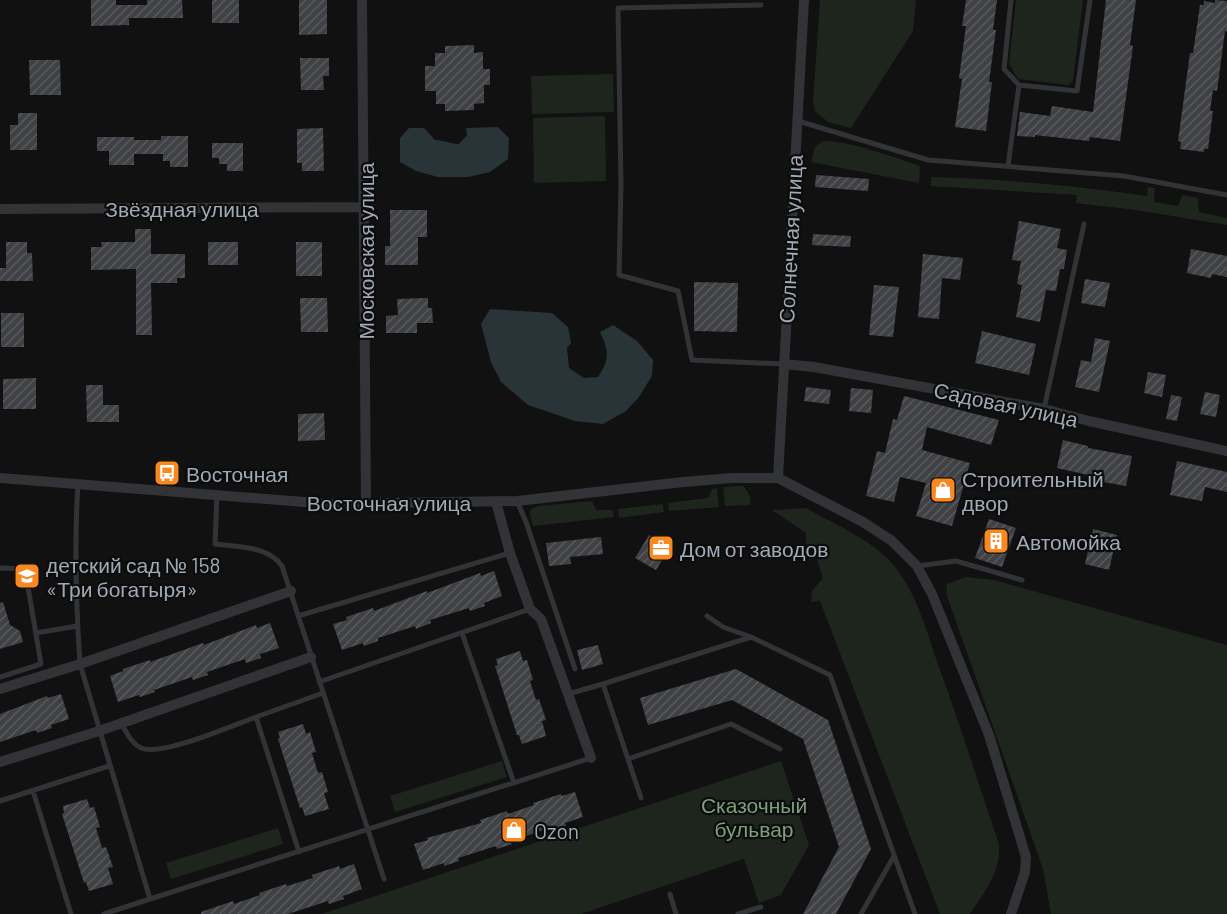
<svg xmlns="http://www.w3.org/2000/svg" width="1227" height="914" font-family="Barlow,sans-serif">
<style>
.green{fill:#1d251d}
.water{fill:#293438}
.building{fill:url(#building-hatch)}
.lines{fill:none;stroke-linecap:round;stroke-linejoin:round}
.lane{stroke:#313337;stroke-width:5}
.street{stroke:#313337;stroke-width:10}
.labels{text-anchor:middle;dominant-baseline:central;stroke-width:4.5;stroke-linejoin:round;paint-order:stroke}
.street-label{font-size:21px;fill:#a1aab4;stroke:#0c0c0d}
.poi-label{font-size:21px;fill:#a1aab4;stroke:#0c0c0d;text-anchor:start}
.park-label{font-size:21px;fill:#7ca077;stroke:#0c0c0d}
</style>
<defs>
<pattern id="building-hatch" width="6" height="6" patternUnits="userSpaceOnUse" patternTransform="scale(1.5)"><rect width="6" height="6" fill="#3f4145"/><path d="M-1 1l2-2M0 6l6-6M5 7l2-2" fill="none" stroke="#585a5d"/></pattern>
</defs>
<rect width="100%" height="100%" fill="#111112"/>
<path class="green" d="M820,0H916L913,31L851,128L828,122L815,111L813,103Z
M1016,0H1083L1073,80L1069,85L1018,79L1009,64Z
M613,74L614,112L532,114L531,76Z
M605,116L606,181L534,183L533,118Z
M823,141C856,142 889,156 920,166L919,183L811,162L815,147Z
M931,177C1004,179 1075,186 1147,196L1148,187L1155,188L1154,202L1178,206L1182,195L1198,198L1199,212L1227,218V225L1136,210L1076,203L1077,195L931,186Z
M743,486C749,492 751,497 750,505L725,506L723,487Z
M717,488L719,507L669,511L668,503L708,498L712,489Z
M592,501L596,510H612L614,517L533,526L530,515L531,509L538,506Z
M663,504L664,512L619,518L618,509Z
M806,508C832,523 866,537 888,559C916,587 927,633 940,670C961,727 979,786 999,844C1001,872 985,891 970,914H940L820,601L811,602L812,591L823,578L815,553L806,543V533L772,510Z
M966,577L994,580L1227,645V914H1051L1043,869L946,593L947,584Z
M502,761L507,777L395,812L390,796Z
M781,761L809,845L781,895L759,903L744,859L581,914H321Z
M278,828L283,844L171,879L166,863Z"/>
<path class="water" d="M498,127L509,138L508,159L490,172L468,177H438L416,171L400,162V138L409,128H424L435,140C444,140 450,144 459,144L467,135L466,128Z
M490,309L552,313L568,327L571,343L567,348L569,368L584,378L598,377C610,358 609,352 600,332L613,325L637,341L653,360L652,376L639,397L626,411L603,424L575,421L528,405L501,382L491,362L481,324Z"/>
<path class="building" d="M91,0H116V5H147V0H182L183,18H129V25L91,26Z
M212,0H239V23H212Z
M299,0H327V34L299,35Z
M966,0H997L993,30H996L989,82H992L986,131L955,127L962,79L959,78L966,26H962Z
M1106,0H1136L1130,45L1133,46L1120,141L1090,137L1089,141L1035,135V137L1017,136L1020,112L1050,116L1052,106L1093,112Z
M1215,0L1227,1V32L1225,31L1217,91L1213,90L1210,111H1213L1208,149H1204V152L1180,149L1181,142L1178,141L1190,53H1193L1200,5H1204V1L1215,3Z
M474,45V53L483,52V69H490V85H484V103L474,104V110L445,111V104H436V91H425V66H435V53H445V46Z
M300,58H329V76H323L324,90H301Z
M29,60H60L61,95H30Z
M18,113H37V150H10V125H18Z
M323,128L324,171H302V163H297V129Z
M161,136H188V167H170V161H163V154H134V165H109V151H97V137H134V140H161Z
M212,143H243V171H227V164H219V158H212Z
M816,175L869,179L868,191L815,187Z
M390,210H427V237H418V265H385V246H390Z
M1019,221L1061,229L1057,248L1067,250L1064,269H1060L1056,291L1046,290L1040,322L1016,317L1022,285L1017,284L1021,261L1012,260Z
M135,229H151V254H185V278H177V283H151L152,335H136V269L91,270V247H102L101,242H135Z
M813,234L851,236L850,247L812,245Z
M6,242H27V253H32L33,281H0V268H6Z
M208,242H238V265H208Z
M296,242H322V276H296Z
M1191,249L1227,256V277L1212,274L1211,278L1187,273Z
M923,254L963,258L960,280L942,278L939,319L918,317Z
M1085,279L1110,283L1105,307L1081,303Z
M694,282L738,283L737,332L694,331Z
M874,285L899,287L893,337L869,335Z
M300,298H327L328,332H301Z
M428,298V308H432L433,323H417V333H386V316L398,315L397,299Z
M1,313H24V347H1Z
M982,331L1036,344L1029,375L975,363Z
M1095,338L1110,341L1099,392L1075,387L1081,360L1091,362Z
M1148,372L1166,375L1162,397L1144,393Z
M36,378V409H3V379Z
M86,385H103V405H119V422H87Z
M806,387L831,390L829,404L804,401Z
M851,388L873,390L871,413L849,411Z
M1205,392L1220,395L1216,417L1200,414Z
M1171,395L1182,397L1177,421L1166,419Z
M904,396L999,420L991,445L927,427L922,450L970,463L952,526L916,516L926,483L900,477L894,502L866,496L877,451L885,453L893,419L897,420Z
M324,413L325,440L298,441V414Z
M1063,440L1088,446V448L1132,456L1126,486L1097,481V477L1057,468Z
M1177,461L1227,472V492L1205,487L1202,501L1170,495Z
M989,519L1016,528L1002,567L975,558Z
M1093,529L1117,535L1109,570L1085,564Z
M649,535L670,547L656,570L635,558Z
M601,537L603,554L570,557L571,564L549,566L546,543Z
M494,571L502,596L484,603L485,606L470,611L469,608L430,620L431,623L416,629L415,626L378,638V641L364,646L363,643L342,650L333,624L347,620L346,617L373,608L374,611L427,591V593L480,573L481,576Z
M3,602L10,625L20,631L23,642L0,649V603Z
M270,623L279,648L260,654L261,658L246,663L245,659L207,672L208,675L193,680L192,677L154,690L155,692L140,697L139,695L118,702L110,676L123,671V669L150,660V662L203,643L204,645L256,625L257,628Z
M598,645L603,664L582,670L577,650Z
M520,651L523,661L527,660L533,680L530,681L536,700L539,699L546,720L542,721L546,736L522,744L519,735H517L495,666L498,665L496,659Z
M736,669L828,720L871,849L836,914H803L839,847L803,739L732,700L648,725L640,698Z
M61,694L69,719L51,725L52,728L37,733L36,730L0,742V714L47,696L48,698Z
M303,724L306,734L310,732L316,752L312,753L318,773L322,772L328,792L324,793L329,809L305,816L302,807L300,808L278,739L280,738L278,732Z
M575,792L583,817L565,823L566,826L551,831L550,828L511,841L512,844L497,849L496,846L458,858L459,861L444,866V863L423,870L414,844L428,840L427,838L481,823L480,820L507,811L508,814L534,805L533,803L561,794L562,796Z
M87,799L90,808L94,807L100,827L96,828L102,848L106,847L113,867L108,868L113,884L89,891L86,882L84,883L62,814L64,813L63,806Z
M354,864L362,889L343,896L344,899L329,904L328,901L288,914H201V912L233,901L234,904L260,895L259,893L286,884L287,886L313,878L312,875L339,866L340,869Z"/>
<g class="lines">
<path class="lane" d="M1011,0L1004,69L1019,85L1077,91L1090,0
M761,5L618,8L621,185L619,275L678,291L692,360L784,364
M798,121L928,160L1124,176L1227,195
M1008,166L1019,85
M1044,409L1084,224
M78,485C74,544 76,605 80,664L150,899L104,914
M217,495L215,544C238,547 268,546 282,566L384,879
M517,501L526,522L575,669
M917,566L956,561L1022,580
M0,568L25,569L41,664L0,677
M298,616L510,553
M707,616L723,627L751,637
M36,633L77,626
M462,633L514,783
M319,682L530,609
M603,684L751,637L830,675L915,914
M568,694L603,684L641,798
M121,723C127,733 131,743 141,748C161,757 233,725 256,717
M628,759L731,724L780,749
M33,791L71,914
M0,801L109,766
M299,852L256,717L323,693
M670,894L676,914
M150,899L591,758
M738,914L761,907
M861,914L894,856"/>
<path class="street" d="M362,0L366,503
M0,209L365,207
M784,364L814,367L1044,409L1089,421L1227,451
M0,478L330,504L517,501L683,482L732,478H778L863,522L892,541L917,566L932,594L989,735L1026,857L1025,872L1011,914
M778,478L804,0
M496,502L510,553L530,609L541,619L591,758
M0,689L80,664L291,591
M0,762L99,731L311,657"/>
</g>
<defs>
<g id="bus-square" transform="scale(1.35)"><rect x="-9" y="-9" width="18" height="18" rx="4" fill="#fa8821" stroke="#0c0c0d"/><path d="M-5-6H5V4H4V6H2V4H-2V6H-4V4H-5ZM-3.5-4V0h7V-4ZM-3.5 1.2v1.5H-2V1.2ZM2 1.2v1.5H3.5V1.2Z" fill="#fff"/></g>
<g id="shop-square" transform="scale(1.35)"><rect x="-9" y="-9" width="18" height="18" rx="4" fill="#fa8821" stroke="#0c0c0d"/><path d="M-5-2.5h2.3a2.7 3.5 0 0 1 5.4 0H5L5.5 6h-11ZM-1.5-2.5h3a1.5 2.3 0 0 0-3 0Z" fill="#fff"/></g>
<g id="building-square" transform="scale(1.35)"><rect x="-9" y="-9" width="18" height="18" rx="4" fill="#fa8821" stroke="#0c0c0d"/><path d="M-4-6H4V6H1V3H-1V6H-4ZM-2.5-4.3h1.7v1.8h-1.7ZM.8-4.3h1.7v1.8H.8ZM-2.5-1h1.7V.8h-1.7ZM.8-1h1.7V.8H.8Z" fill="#fff"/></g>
<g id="office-square" transform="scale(1.35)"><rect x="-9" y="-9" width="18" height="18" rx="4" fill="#fa8821" stroke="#0c0c0d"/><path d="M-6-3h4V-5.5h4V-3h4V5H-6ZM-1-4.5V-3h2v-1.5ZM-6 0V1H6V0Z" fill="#fff"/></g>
<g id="school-square" transform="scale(1.35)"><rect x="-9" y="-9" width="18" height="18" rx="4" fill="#fa8821" stroke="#0c0c0d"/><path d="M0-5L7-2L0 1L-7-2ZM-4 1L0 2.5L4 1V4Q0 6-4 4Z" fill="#fff"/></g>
</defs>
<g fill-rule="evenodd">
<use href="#bus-square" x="167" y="473"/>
<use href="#shop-square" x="943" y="490"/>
<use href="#building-square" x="996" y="541"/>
<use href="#office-square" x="661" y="548"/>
<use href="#school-square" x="27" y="576"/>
<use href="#shop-square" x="514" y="830"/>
</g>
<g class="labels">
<g class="street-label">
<text x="182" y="208">Звёздная улица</text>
<text transform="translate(790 239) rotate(-87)">Солнечная улица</text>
<text transform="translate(365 251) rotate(-90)">Московская улица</text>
<text transform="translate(1006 404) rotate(12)">Садовая улица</text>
<text x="389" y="502">Восточная улица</text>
</g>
<g class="poi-label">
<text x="186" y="473">Восточная</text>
<text x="962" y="478">Строительный<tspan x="962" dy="24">двор</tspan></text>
<text x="1016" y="541">Автомойка</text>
<text x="680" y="548">Дом от заводов</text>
<text x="46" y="564">детский сад № 158<tspan x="46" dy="24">«Три богатыря»</tspan></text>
<text x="534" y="830">Ozon</text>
</g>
<g class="park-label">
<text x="754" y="804">Сказочный<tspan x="754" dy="24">бульвар</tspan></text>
</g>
</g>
</svg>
